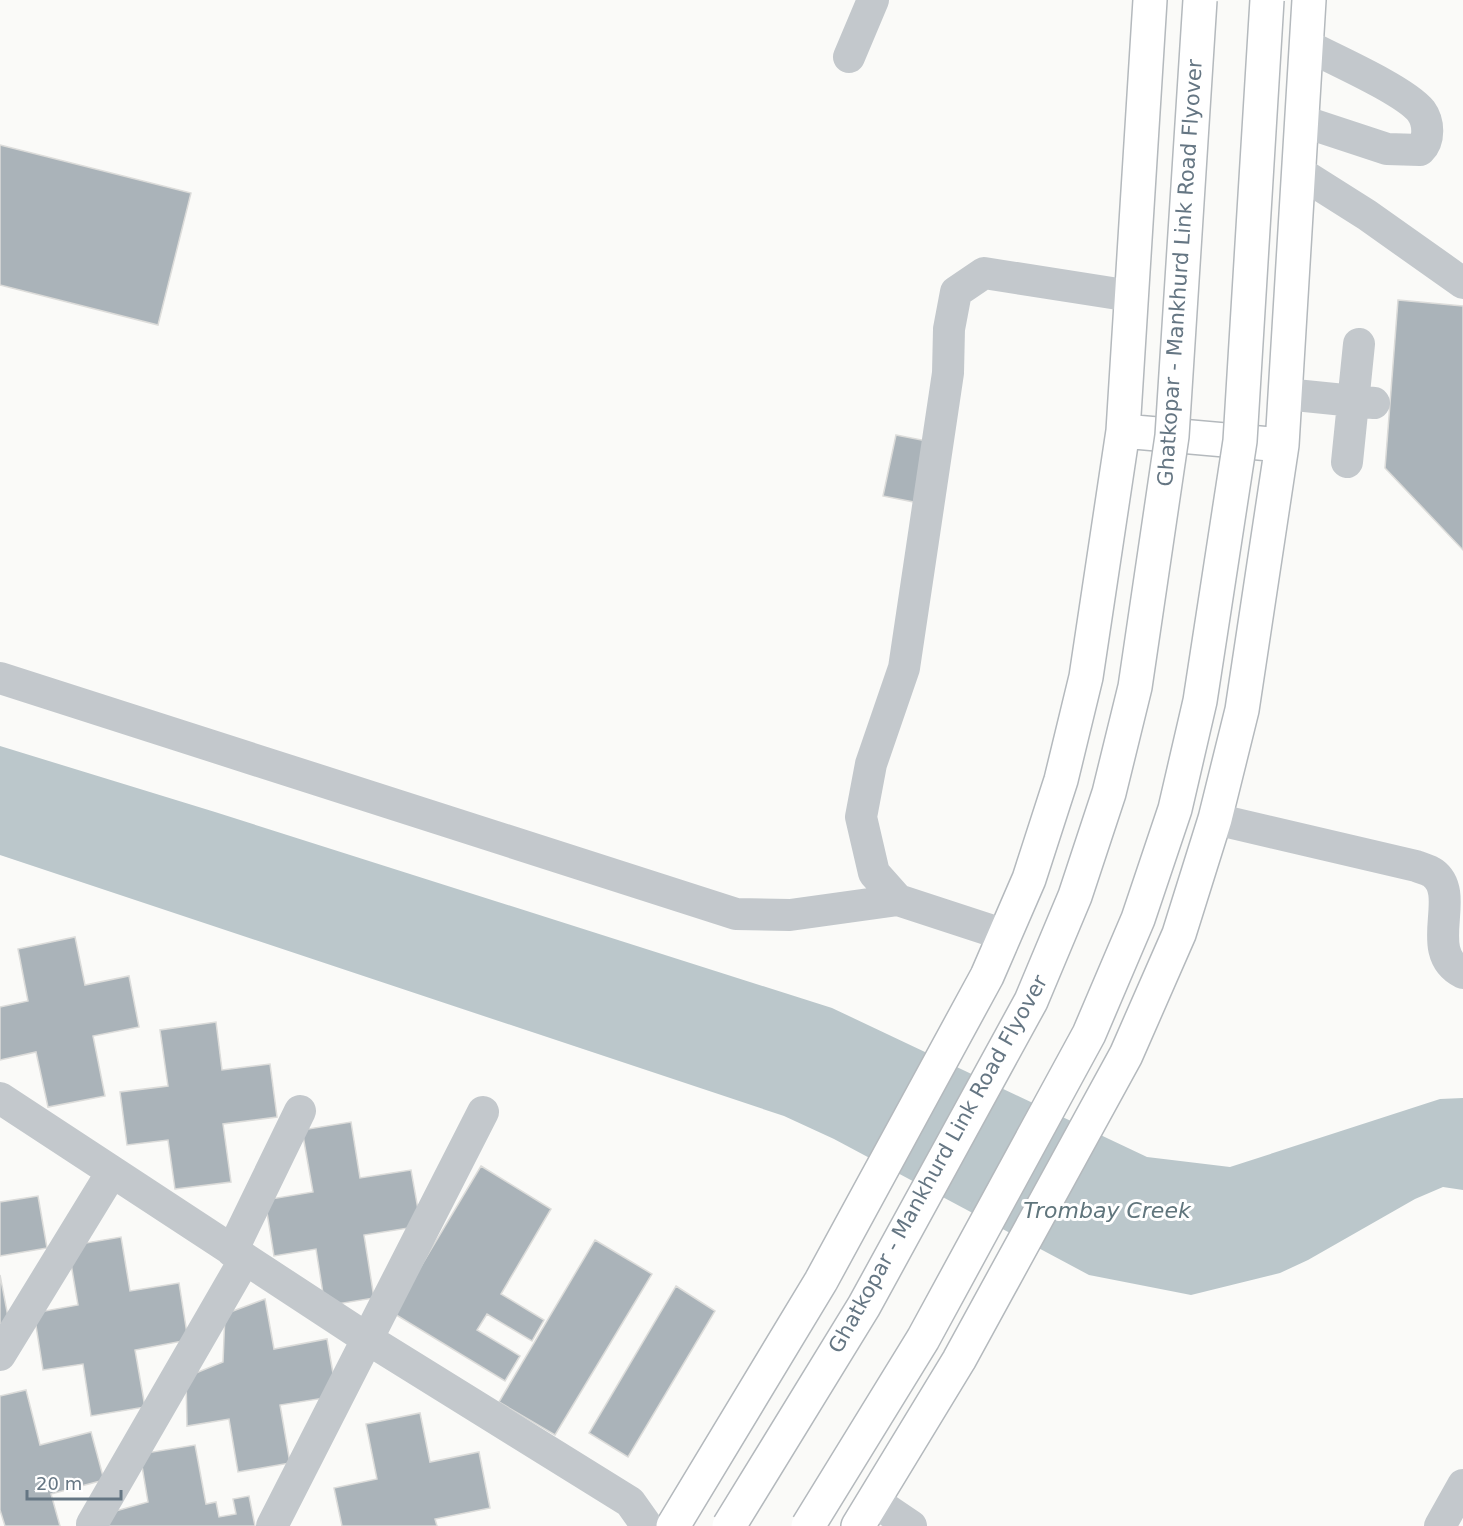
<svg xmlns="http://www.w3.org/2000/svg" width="1463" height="1526" font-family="'DejaVu Sans',sans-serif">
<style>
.water{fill:#bbc7cb}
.building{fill:#aab3b9;stroke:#dcdcda;stroke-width:1.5}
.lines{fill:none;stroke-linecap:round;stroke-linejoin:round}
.highway-casing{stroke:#b4b9bd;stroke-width:36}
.minor{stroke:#c3c8cc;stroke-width:32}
.highway{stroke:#fff;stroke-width:33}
.highway-bridge-casing{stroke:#b4b9bd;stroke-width:36;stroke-linecap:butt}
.highway-bridge{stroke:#fff;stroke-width:33}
.labels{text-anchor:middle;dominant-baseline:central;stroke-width:6;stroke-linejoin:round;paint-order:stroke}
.street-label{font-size:21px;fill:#657683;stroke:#fff}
.water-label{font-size:22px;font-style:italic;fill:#60757c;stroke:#fff}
</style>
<rect width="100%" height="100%" fill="#fafaf8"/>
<path class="water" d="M0,746L215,812L832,1008L1147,1157L1230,1167L1440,1099L1463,1098V1190L1443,1187L1415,1199L1308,1260L1280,1273L1191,1295L1089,1275L834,1139L784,1116L0,855Z"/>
<path class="building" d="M0,145L191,193L158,325L0,285Z
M1398,300L1463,306V550L1385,468Z
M896,435L932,442L919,503L883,496Z
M75,937L85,985L129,976L139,1027L93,1036L105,1096L48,1107L36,1052L0,1060V1007L28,1001L18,949Z
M216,1022L222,1070L270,1064L277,1117L223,1124L231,1182L175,1189L168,1140L127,1145L120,1092L168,1086L160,1030Z
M351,1122L360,1178L411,1170L421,1226L364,1235L374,1298L325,1306L316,1249L274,1256L265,1200L313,1192L302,1130Z
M481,1166L551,1209L501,1294L544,1320L532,1341L487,1314L477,1330L520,1356L505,1381L393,1313Z
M38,1196L47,1248L0,1256V1202Z
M121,1237L130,1291L179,1283L188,1340L135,1350L145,1407L91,1416L83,1364L43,1370L34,1313L78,1305L68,1246Z
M595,1240L652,1274L555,1435L499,1402Z
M0,1275L9,1322L0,1324Z
M676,1286L715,1311L628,1457L589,1433Z
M265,1299L274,1349L327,1339L337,1396L280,1405L290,1463L238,1472L229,1419L187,1426L186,1377L223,1362L225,1314Z
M26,1390L40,1445L91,1432L104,1480L51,1494L60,1526H5L0,1510V1396Z
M420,1413L430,1462L479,1452L490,1508L435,1519L437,1526H342L334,1488L377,1479L366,1424Z
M195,1445L206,1504L216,1502L219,1517L236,1514L233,1499L249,1496L255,1526H106L105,1514L148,1502L140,1454Z"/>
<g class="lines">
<g class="highway-casing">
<path id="highway" d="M1123,431L1282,445
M673,1526L821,1281L987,976L1029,879L1061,780L1086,677L1123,431L1150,0
M858,1526L959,1360L1126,1055L1179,934L1215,819L1242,710L1282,445L1309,0"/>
</g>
<path class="minor" d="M849,57L873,0
M1302,121L1387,149L1420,150C1430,140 1429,122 1421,111C1404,90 1333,59 1306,45
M1299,172L1367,215L1463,283
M1285,394L1374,403
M1347,462L1359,344
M0,678L736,914L790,915L898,900
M1215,819L1416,866C1421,868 1429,870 1433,873C1463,895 1421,952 1463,973
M1005,935L898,900L874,873L861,817L871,764L904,668L948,373L949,329L956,292L984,273L1131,296
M0,1098L366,1338L630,1502L647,1526
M232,1251L300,1111
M0,1355L112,1172
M874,1501L911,1526
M92,1524L245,1259
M272,1526L483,1112
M1440,1526L1463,1485"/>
<use href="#highway" class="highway"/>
<g class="highway-bridge-casing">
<path id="highway-bridge" d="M729,1526L864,1306L1031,1001L1075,896L1109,793L1135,687L1172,436L1200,0
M808,1526L923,1339L1089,1034L1138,919L1175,809L1200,701L1240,441L1267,0"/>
</g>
<use href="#highway-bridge" class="highway-bridge"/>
</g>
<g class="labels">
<g class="street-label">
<text transform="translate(1180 273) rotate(-86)">Ghatkopar - Mankhurd Link Road Flyover</text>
<text transform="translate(938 1164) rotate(-61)">Ghatkopar - Mankhurd Link Road Flyover</text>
</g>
<g class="water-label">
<text x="1107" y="1210">Trombay Creek</text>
</g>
</g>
<path d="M27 1490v9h94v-9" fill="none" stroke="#657683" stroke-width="3"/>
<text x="36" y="1490" font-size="18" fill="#657683" stroke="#ffffff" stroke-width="4.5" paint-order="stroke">20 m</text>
</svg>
